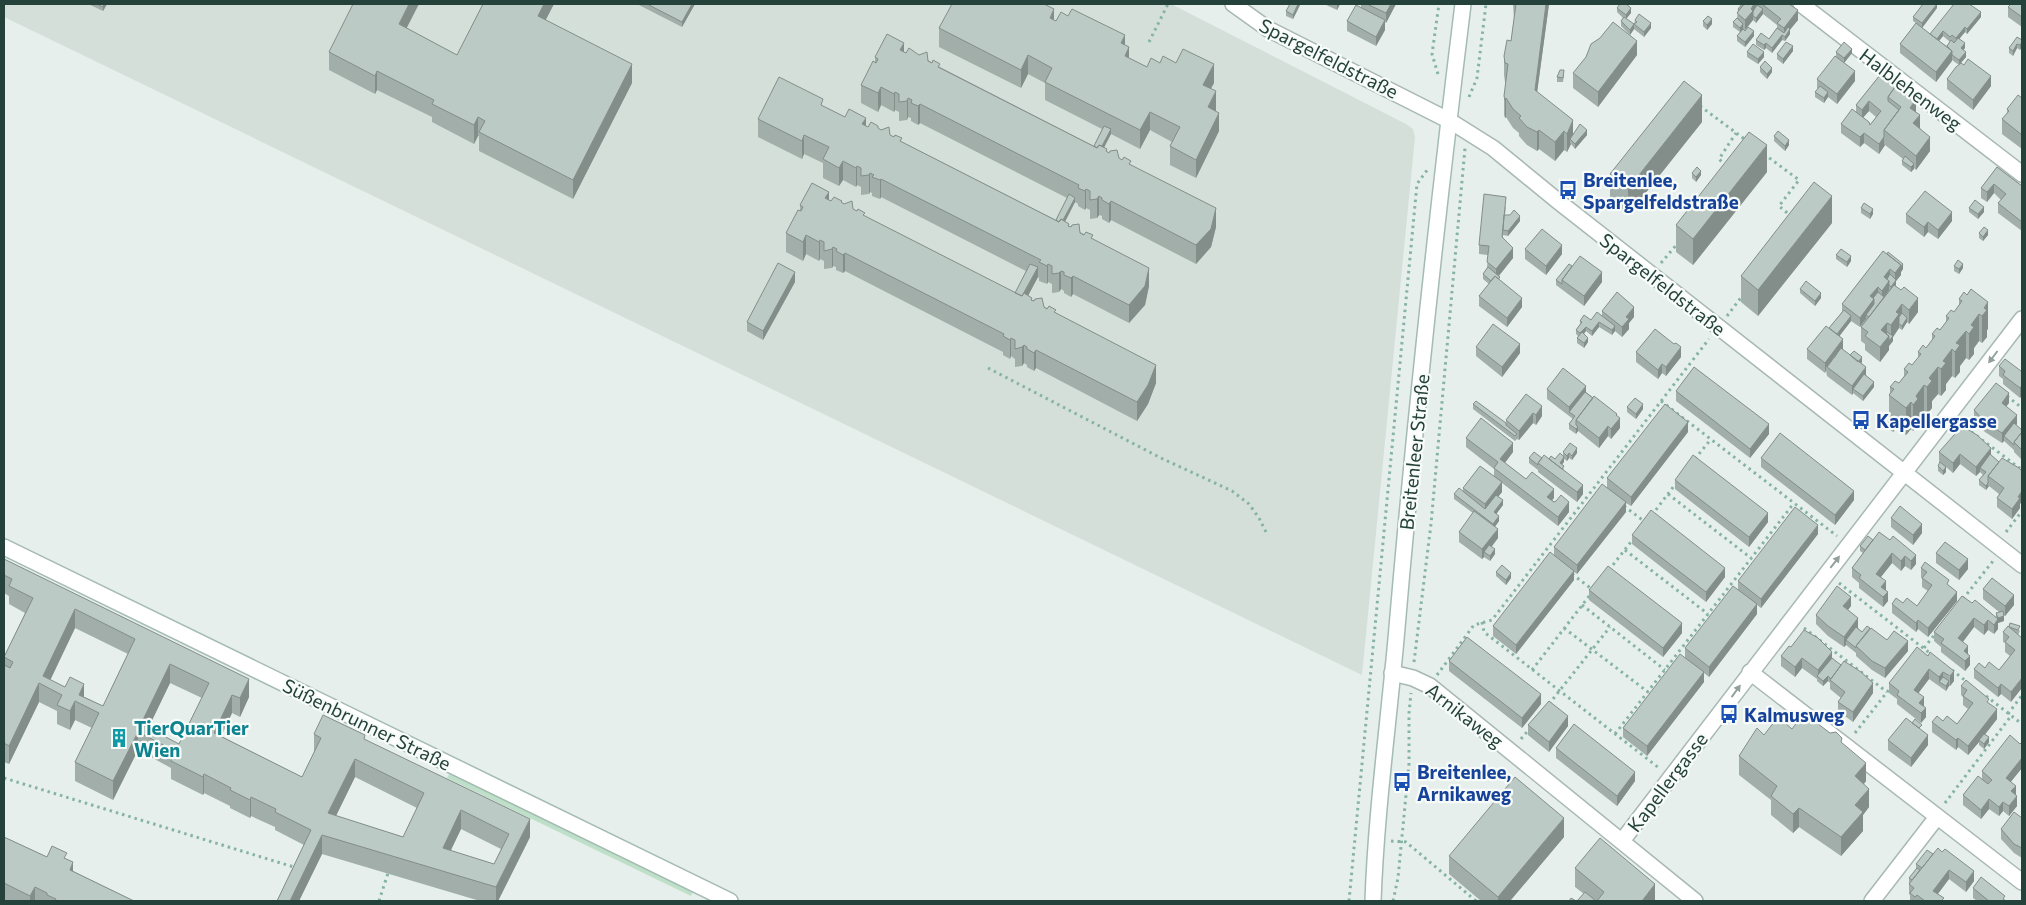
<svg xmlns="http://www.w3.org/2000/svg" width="2026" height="905" font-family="Commissioner,sans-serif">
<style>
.built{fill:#d4dfda}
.green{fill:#bfe0c8}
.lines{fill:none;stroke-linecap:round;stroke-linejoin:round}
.street-casing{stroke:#a8b8b2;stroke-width:18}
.secondary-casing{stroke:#a4bbb3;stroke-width:18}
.path{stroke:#86b3a5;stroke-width:3;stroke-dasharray:2.5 4;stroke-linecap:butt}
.street{stroke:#fff;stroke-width:15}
.secondary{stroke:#fff;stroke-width:15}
.wall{fill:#a1aea9;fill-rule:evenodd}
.shaded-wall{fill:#838d89}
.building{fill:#bbcac4;stroke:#838d89;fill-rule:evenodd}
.oneway{fill:#92a09c}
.labels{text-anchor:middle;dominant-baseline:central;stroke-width:4.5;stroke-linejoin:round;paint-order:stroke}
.street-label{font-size:19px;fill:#24423a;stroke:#f7fbf9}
.transit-label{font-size:19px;font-weight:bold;fill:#164399;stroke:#f7fbf9;text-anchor:start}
.culture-label{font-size:19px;font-weight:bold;fill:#0d838f;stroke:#f7fbf9;text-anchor:start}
</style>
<rect width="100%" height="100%" fill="#e6efeb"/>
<path class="built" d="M4,4H1171L1406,124L1413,129L1415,137L1362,675L4,17Z"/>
<path class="green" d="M451,771L693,891L691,896L447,778Z"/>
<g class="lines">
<g class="street-casing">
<path id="street" d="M1233,4L1268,29L1450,121L1493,148L1559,202L2022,565
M1801,4L2022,174
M1750,672L2022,882
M1392,673L1413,678L1430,686L1695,901
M1622,841L2022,319
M1872,901L1937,817"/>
</g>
<g class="secondary-casing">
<path id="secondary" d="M4,547L730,901
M1373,901C1376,814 1388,727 1396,639C1414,427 1437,215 1463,4"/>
</g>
<path class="path" d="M1149,42L1168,4
M1438,74L1432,54L1439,4
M1469,97L1477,78L1486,4
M1700,106L1747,141
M1764,154L1799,180L1779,206L1792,217
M1726,166L1719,159L1736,133
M1598,214L1613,195
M1661,263L1678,243
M1727,316L1743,295
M988,368L1161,458L1232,491L1249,504L1259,518L1267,534
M2007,396L2022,408
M1661,401L1837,536
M1961,424L2022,470
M1695,459L1711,439
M1668,494L1751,558
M1624,506L1645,522
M1652,515L1677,482
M2006,532L2022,511
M1625,550L1708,614
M1609,570L1634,538
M1572,574L1593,590
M1839,583L1931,654
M1963,599L1993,561
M1582,605L1665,670
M1482,622L1484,632L1659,768
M1564,628L1648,692
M1804,628L1887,692
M1924,648L1936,633
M1414,662L1431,524L1465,148
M1532,670L1590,595
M1952,670L1967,682
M1437,675L1474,625L1492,620L1709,339
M1986,696L2022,724
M1549,704L1610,627
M2008,714L2022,695
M1855,733L1891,687
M1615,734L1794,503
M1521,739L1531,727
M4,778L297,868
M1945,803L2011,716
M1391,841L1406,842L1476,901
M379,901L388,873
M1349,901L1417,184L1428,169
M1393,901L1398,878L1409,764V713L1411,693"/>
<use href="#street" class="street"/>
<use href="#secondary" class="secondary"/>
</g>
<path class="wall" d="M88,4H107L103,11Z
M483,4H554L545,20L632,83L573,199L479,151V136H478L474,144L432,122V117L377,90L375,94L329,70V52L406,28L457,55Z
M637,4H695L682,27Z
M1300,4V5L1293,19L1286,16V11Z
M1324,4H1340L1337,10Z
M1361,4H1396L1386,23L1385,22V30L1376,46L1347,31V21L1361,8Z
M1513,4H1549L1537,92L1573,134L1587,135L1575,149L1571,144L1567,152L1564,150L1555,161L1539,149L1537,151L1527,145L1519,136V133L1513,128L1506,117L1505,118L1504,115V96L1506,82H1505L1504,75V56L1511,41L1514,19Z
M1742,4H1789L1798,20L1790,29V34L1785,41L1782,40L1772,53L1766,48L1764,50L1756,45V40L1769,39L1777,28V25L1763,14L1756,23L1753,20L1745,30L1743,29L1754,36L1745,47L1737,41V36L1740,32L1733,27V22L1737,18L1738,9Z
M2022,4V27L2008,17V7Z
M1617,8L1631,13L1626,19L1634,24L1635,20L1651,28L1644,37L1634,29L1630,35L1621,26V21L1623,18L1617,12Z
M1937,8L1922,28L1930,34L1981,17L1967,34L1965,32L1959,39L1965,48L1963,50L1966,57L1961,63L1991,86L1973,110L1947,89V79L1959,65L1952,60L1936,82L1900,53V44L1916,23L1913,21V17ZM1943,36L1950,42L1947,46L1939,41Z
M1054,20L1125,45L1129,58L1147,67L1160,63L1214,83L1211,88L1216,110L1215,111L1219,131L1196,178L1170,165V146L1172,142L1150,130L1140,149L1111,134L1104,147L1107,152L1131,165L1216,227L1211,247L1196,264L1111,220L1109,223L1102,219V216L1099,215L1097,218L1090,219V210L1086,208L1085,210L1078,206V204L1075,202L1065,222L1069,226L1093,239L1149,286L1145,305L1129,323L1073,294L1071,297L1064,293V291L1061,289L1059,292L1052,293V284L1048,282L1047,284L1039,281V278L1038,277L1028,295L1032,300L1056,313L1156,383L1148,404L1137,421L1036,368L1034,371L1027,367V365L1024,363L1022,366L1015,367V359L1011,356L1010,359L1003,355V352L845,271L843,273L836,270V267L833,266L832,268L824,269V261L820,259L819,261L806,254L803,261L786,252V233L800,211V205L829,200L831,201L842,203L865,216L1015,293L1026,271L881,197L880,199L872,196V193L870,192L869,194L861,195V187L857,185L856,187L843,180L839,186L823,178V163L804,154L802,159L758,137V119L823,106L845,117L868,127L878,129L902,142L1056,220L1067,198L920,123L918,125L911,121V118L908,117L907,120L899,121V112L895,110L894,112L881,105L878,112L861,103V85L875,62V57L904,52L906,53L919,55L940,67L1094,146L1102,129L1045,100V83L1028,74L1021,88L939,47V28Z
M1703,21L1712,24L1707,30L1703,26Z
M2022,40V46L2020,50L2017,48L2013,56L2009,53V48Z
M1793,51L1783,64L1777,59V54Z
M1747,52L1764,57L1758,64L1747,57Z
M1836,52L1852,53L1844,63L1855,81L1837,104L1828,97L1824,103L1815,97V92L1818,89L1817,88V79L1836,57Z
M1637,55L1598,107L1573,88V73Z
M1760,67L1772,72L1767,79L1760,72Z
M1564,75L1563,82H1557V77Z
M1880,75L1916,112L1920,128L1930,151L1916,170L1914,168L1911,172L1902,165V161L1903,159L1885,145L1879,154L1864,143L1860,147L1841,133V124L1856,112V105ZM1869,111L1876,117L1870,125L1863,117Z
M2022,98V149L2002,134V119L2007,114V109Z
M1702,122L1628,215L1610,201V174Z
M1774,136L1789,145L1785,151L1774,141Z
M1997,167L2022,186V231L1998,213V203L2001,200L1994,193L1987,202L1981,198V188Z
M1767,172L1693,265L1676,252V225Z
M1692,173L1701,175L1696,182L1692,178Z
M1506,206L1505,215L1520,221L1508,236L1503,235V237L1513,258L1499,276L1500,281L1522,307L1507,327L1479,306V296L1489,284L1483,279V274L1487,268L1488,255L1479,254V245Z
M1861,208L1873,214L1870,219L1861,213Z
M1969,208L1984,212L1978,219L1969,212Z
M1906,214L1952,221L1938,239L1928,232L1924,237L1906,223Z
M1832,223L1758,316L1741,302V276Z
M1979,233L1988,235L1983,241L1979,238Z
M1525,249L1562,254L1546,275L1525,259Z
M1883,251L1903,269L1901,272V275L1896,281V285L1895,286L1918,312L1909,324L1907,322L1902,330L1899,328L1893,337V341L1889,346V350L1880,362L1865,350V344L1861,341V327L1866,319L1860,327L1851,321L1839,336L1843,349V350L1850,355L1862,362L1861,363L1866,375L1874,387L1863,401L1853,393L1852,395L1827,376L1826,370L1825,373L1807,359V349L1829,328L1842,312V304Z
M1836,255L1851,261L1847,267L1836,259Z
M1572,266L1602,282L1584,306L1556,285V280Z
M1954,266L1963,268L1959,274L1954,271Z
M795,282L763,340L747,331V322Z
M1800,289L1821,298L1815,306L1800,293Z
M1971,289L1988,329L1987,330V337L1982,343L1979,341L1974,348V354L1969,360L1966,358L1960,366V372L1955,378L1952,376L1946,384V390L1941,396L1938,394L1932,401V408L1927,414L1924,411L1918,419V425L1913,431L1911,429L1906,435L1896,428L1893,432L1888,428V423L1889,422V395L1890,393V387L1899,383L1904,376V369L1912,365L1918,358V352L1926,348L1932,340V334L1940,330L1946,322V316L1954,312L1959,305V299L1967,295Z
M1602,311L1634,317L1629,323V329L1622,337L1615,331L1612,335L1599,327L1592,336L1586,331L1584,334L1588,342L1584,348L1577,343V338L1579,337L1576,334V330L1580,324V321L1591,320L1602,316Z
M1476,347L1520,353L1502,377L1476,356Z
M1636,352L1681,357L1666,376L1662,373L1658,379L1636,362Z
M1999,366L2021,371L2022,369V395L2020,398L2003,384V379L1999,376Z
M1547,389L1586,392L1617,416L1620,428L1611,439L1608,436L1599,448L1578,431L1576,434L1569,429V424L1573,419L1547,399Z
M1676,391L1769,434L1750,458L1676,401Z
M1526,394L1542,416L1536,425L1533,423L1519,440L1517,439L1515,441L1473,409V404L1506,423V420Z
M2009,403L2006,406L2017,424L2016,425L2022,430V460L2014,452V450L2004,441L2002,443L1985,432L1974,420V410Z
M1627,407L1643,409L1636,419L1627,412Z
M1688,432L1631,506L1626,503V512L1577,574L1574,572V580L1516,654L1493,636V626L1554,555V547L1607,488V478Z
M1466,438L1513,452L1505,463L1526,479L1554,498L1552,500L1569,512L1558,526L1502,483V492L1498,496L1503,505L1496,514L1499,521L1495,527L1498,538L1492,546L1495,554L1490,561L1484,557L1482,559L1459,542V532L1473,513L1454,499V494L1463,491V488L1494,476V469L1466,447Z
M1563,452L1577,453L1572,460L1569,458L1567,461L1564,459V462L1562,464L1564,470L1583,494L1577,502L1538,472V470L1529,463V458L1555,459L1563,455Z
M1939,452L1991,455L1999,462L2022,471V501L2020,504V508L2012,519L1997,507V498L1999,494L1989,486L1986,490L1979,485V480L1983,475L1980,472L1976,476L1960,464L1953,473L1946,467V472L1943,475L1938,471V466L1940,463L1939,462Z
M1761,458L1854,500L1835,525L1761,467Z
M1675,480L1768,522L1749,547L1675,489Z
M1891,518L1922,533L1913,545L1891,527Z
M1879,532L1916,564L1911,570L1905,566L1901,571L1892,563L1881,577L1886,590L1888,601L1883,607L1859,588V583L1852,577V568L1863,553L1860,551V546L1873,540Z
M1818,534L1761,608L1757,605V614L1709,677L1704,673V682L1647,756L1623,737V728L1685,657V648L1738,589V581Z
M1632,535L1725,577L1706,602L1632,544Z
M1936,553L1968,569L1959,580L1936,563Z
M4,559L249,697L240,717L232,713L221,736L302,777L314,753V734L365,740L530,837L498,901H480L322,854L299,901H277L304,845L275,830V827L251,816L250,818L230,808V806L204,793L203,795L171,779V768L138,750L113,800L75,781V762L92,728L75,720L70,730L57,724V711L39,702L9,764L4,762V657L25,613L9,604V596L4,593ZM75,628L128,654L103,706L50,680ZM170,683L202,698L179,744L148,728ZM355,777L417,808L403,837L336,816ZM461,829L501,849L494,864L450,851Z
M1921,568L1949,586L1957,601L1928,637L1918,629L1916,632L1892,613V604L1903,603L1917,606L1928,591L1922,587V579L1921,577Z
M1496,572L1511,578L1506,585L1496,576Z
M1983,589L2014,605L2005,616L2004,615V621L1998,623V629L1994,634L1988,630L1984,635L1974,627L1963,642L1968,654L1970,665L1965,671L1941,652V647L1934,641V632L1972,603L1996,617V613L1999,612L1983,599Z
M1589,590L1682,633L1663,657L1589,600Z
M1851,606L1848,610L1858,628L1862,632L1887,640L1908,651L1885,678L1872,670L1856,656V653L1846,645L1844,647L1828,636L1816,624V615Z
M2010,623L2020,631L2018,635L2011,702L2001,694L1998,697L1974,678V669L1985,668L1999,670L2010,656L2005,652V643L2003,642V632L2009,627Z
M1791,647L1832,659L1873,693L1853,722L1838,711V702L1841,698L1830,689V683L1828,681L1823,686L1817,681V679L1802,668L1795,677L1781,666V656Z
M1928,656L1954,681L1950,686H1949L1946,691L1929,679L1918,693L1924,706L1926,717L1921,723L1897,704V699L1889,693V683Z
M1449,661L1541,704L1522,728L1449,671Z
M1961,686L1989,704L1997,719L1985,734L1989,742L1984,749L1979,745V742L1968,755L1958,747L1956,750L1932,732V722L1943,721L1957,724L1968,709L1963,705V697L1961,695Z
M1528,725L1568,726L1549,752L1528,735Z
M1792,729L1842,743L1866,781L1864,784L1869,807L1863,815V831L1841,856L1799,827L1793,833L1771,815V800L1739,775V756Z
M1922,730L1928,745L1911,767L1888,750V740Z
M2022,742V768L2010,782L2016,795L2017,806L2009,816L2003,811L1999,816L1989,809L1981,819L1963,805V795L1982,779V771Z
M1556,748L1635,781L1617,806L1556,758Z
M2022,818V858L2014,853L2001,839V829Z
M4,837L47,857L67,859L73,871L134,901H4Z
M1564,837L1510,901H1481L1449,874V856Z
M1933,854L1974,881L1966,892L1949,879L1938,894L1944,901H1910V895L1909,894V884L1910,883H1909V878L1916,869V864Z
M1575,868L1655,901H1577L1584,894L1575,887Z
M1973,888L2005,901H2006H1977L1973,898Z"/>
<path class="shaded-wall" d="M104,4H107L103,11V7Z
M409,4H419L399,43V24Z
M544,4H554L538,35V16Z
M692,4H695L682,27V22Z
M1298,4H1300V5L1293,19V15Z
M1337,4H1340L1337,10Z
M1391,4H1396L1386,23V13Z
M1546,4H1549L1535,108V90Z
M1754,4H1757V9L1753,15V20L1745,30V20Z
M1937,4V8L1922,28V23Z
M1631,8V13L1626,19V15Z
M1054,9V28L1050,18Z
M1763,9V14L1756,23V18Z
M1798,10V20L1785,36H1784V28Z
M1981,12V17L1967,34V29Z
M1712,19V24L1707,30V25Z
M1385,20V30L1376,46V37Z
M1651,23V28L1644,37V32Z
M1634,24V29L1630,35V30Z
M1743,24V29L1740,33V28Z
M1965,27V32L1956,43V38Z
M1790,29V34L1785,41V37Z
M1754,31V36L1745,47V42Z
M1943,31V36L1934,47V42Z
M1125,35V54L1121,43Z
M1782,35V40L1772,53V48Z
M1637,41V55L1598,107V92Z
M2022,42V46L2020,50V45Z
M904,43V62L900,50Z
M1766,43V48L1764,50V45Z
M1965,43V48L1961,53V48Z
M2017,44V48L2013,56V51Z
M1793,46V51L1783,64V59Z
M1129,47V66L1125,56Z
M1852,49V53L1844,63V58Z
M1952,51V61L1936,82V72Z
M1764,52V57L1758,64V59Z
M1966,52V57L1959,65V60Z
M1028,55V74L1021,88V70Z
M632,64V83L573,199V180Z
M1214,64V83L1203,103V85Z
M1772,68V72L1767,79V74Z
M377,71V90L375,94V76Z
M1855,71V81L1837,104V94Z
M1991,76V86L1973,110V100Z
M881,87V105L878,112V93Z
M1216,91V110L1208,126V107Z
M895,92V110L894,112V94Z
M1828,92V97L1824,103V98Z
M1702,95V122L1628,215V189Z
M908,98V117L907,120V101Z
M1506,98V117L1505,118V100Z
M1916,99V113L1910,108Z
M1869,101V111L1862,119V110Z
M920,104V123L918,125V106Z
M1150,112V130L1140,149V130Z
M1219,113V131L1196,178V160Z
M1920,115V129L1913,123Z
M478,117V136L474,144V125Z
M866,118V136L862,124Z
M1573,120V139H1570V143L1571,144L1567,152V134Z
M1111,129V134L1095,165V160Z
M1539,130V149L1537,151V132Z
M1587,130V135L1575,149V144Z
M1564,131V150L1555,161V142Z
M1864,133V143L1860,147V137Z
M804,135V154L802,159V141Z
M1884,137V144L1885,145L1879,154V144Z
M1930,137V151L1916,170V156Z
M1789,140V145L1785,151V146Z
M1767,145V172L1693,265V239Z
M843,161V180L839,186V168Z
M1914,164V169L1911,172V167Z
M857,166V185L856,187V168Z
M1701,171V175L1696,182V177Z
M870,173V192L869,194V175Z
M881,179V197L880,199V180Z
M1994,184V193L1987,202V192Z
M1086,189V208L1085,210V191Z
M829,192V210L825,198Z
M1099,196V215L1097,218V199Z
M1832,196V223L1758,316V290Z
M1075,198V202L1056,239V234Z
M1111,201V220L1109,223V204Z
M1984,207V212L1978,219V214Z
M1216,208V227L1211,247L1196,264V245Z
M1873,209V214L1870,219V214Z
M1952,212V221L1938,239V230Z
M1520,216V221L1508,236V231Z
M1928,222V232L1924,237V227Z
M1988,230V235L1983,241V237Z
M806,235V254L803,261V242Z
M820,240V259L819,261V242Z
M1562,245V254L1546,275V266Z
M833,247V266L832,268V249Z
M1513,248V258L1496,279V269Z
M845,253V271L843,273V255Z
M1851,256V261L1847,267V262Z
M1048,264V282L1047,284V266Z
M1903,264V269L1901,272V275L1896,281V285L1891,292V287L1895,282V273L1901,265Z
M1963,264V268L1959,274V269Z
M1038,267V277L1019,313V303Z
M1149,268V286L1145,305L1129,323V305Z
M1890,269V279L1887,283L1884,277Z
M1061,271V289L1059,292V273Z
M795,272V282L763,340V331Z
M1602,272V282L1584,306V296Z
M1073,276V294L1071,297V278Z
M1889,281V290L1882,300V291Z
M1878,287V297L1874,309L1866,315V319L1860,327V318L1870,296Z
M1821,293V298L1815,306V301Z
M1522,298V307L1507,327V318Z
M1918,298V312L1909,324V310Z
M1988,302V329L1987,330V337L1982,343V316L1984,308Z
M1902,304V318L1899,322V328L1893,337V341L1889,346V350L1880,362V347L1889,336L1891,339V325L1896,312Z
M1634,307V317L1629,323V329L1622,337V327L1626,317Z
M1979,314V341L1974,348V354L1969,360V334L1971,325Z
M1851,316V321L1835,342V337Z
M1907,318V322L1902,330V326Z
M1599,322V327L1592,336V331Z
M1887,323V337L1881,330Z
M1615,326V331L1612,335V330Z
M1586,327V331L1580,338V333Z
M1966,331V358L1960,366V372L1955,378V352L1956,343Z
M1011,338V356L1010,359V340Z
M1588,338V342L1584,348V343Z
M1843,339V349L1829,368L1826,366V370L1825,373V363Z
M1520,344V353L1502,377V367Z
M1024,345V363L1022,366V347Z
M1681,347V357L1666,376V367Z
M1952,349V376L1946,384V390L1941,396V369L1943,361Z
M1036,350V368L1034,371V353Z
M1862,357V362L1857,368V363Z
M1662,364V373L1658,379V370Z
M1156,365V383L1148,404L1137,421V402Z
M1866,367V377L1853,389V393L1852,395V386Z
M1938,367V394L1932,401V408L1927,414V387L1929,378Z
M1874,382V387L1863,401V396Z
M1924,385V411L1918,419V425L1913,431V405L1916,396Z
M2022,385V395L2020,398V388Z
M1586,386V395L1569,412V407Z
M2009,393V403L2002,412V403Z
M1911,402V429L1906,435V408Z
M1643,404V409L1636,419V414Z
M1542,406V416L1536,425V415Z
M1533,413V423L1519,440V431Z
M1617,414V422L1620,418V428L1611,439V429Z
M2017,415V424L2006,438L2004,436V441L2002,443V433Z
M1688,422V432L1631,506V497Z
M1896,423V428L1893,432V427Z
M1769,424V434L1750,458V449Z
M1608,426V436L1599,448V438Z
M1578,427V431L1576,434V429Z
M1513,443V452L1500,469V459Z
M1577,448V453L1572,460V456Z
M1991,448V458L1980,468V472L1976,476V467Z
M1569,453V458L1567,461V456Z
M1960,454V464L1953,473V463Z
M1564,457V462L1560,467V463Z
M1946,467V472L1943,475V471Z
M1502,482V492L1485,514V504Z
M1988,483V486H1989L1986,490V486Z
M1583,485V494L1577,502V492Z
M1554,489V498L1547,506V497Z
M1854,491V500L1835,525V515Z
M2022,491V501L2020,504V508L2012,519V509L2018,497Z
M1503,500V505L1494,517V512Z
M1569,502V512L1558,526V517Z
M1626,502V512L1577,574V565Z
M1768,513V522L1749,547V537Z
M1499,516V521L1493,529V524Z
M1922,524V533L1913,545V535Z
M1818,525V534L1761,608V599Z
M1498,529V538L1486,554L1484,552V557L1482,559V549Z
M1495,549V554L1490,561V556Z
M1892,553V563L1876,583V574Z
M1916,555V564L1911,570V561Z
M1905,556V566L1901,571V561Z
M1968,559V569L1959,580V570Z
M1725,568V577L1706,602V592Z
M1574,571V580L1516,654V645Z
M1511,573V578L1506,585V580Z
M1886,581V591L1881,596V587Z
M1888,592V601L1883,607V597Z
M1957,592V601L1928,637V628Z
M2014,595V605L2005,616V606Z
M1851,597V606L1843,616V606Z
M1757,604V614L1709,677V667Z
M75,609V628L47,687L43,676Z
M2004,616V621L1998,623V629L1994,634V625L1998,618Z
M1858,618V628L1848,642L1846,640V645L1844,647V637Z
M1974,618V627L1958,648V638Z
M1918,620V629L1916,632V623Z
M1988,620V630L1984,635V625Z
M1682,623V633L1663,657V648Z
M1908,641V651L1885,678V668Z
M1968,646V655L1964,651Z
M1832,652V662L1818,677V670Z
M1970,656V665L1965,671V661Z
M1802,658V668L1795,677V667Z
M170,664V683L145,735L141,724Z
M1929,669V679L1914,699V690Z
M1954,671V681L1950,686V676Z
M1704,672V682L1647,756V746Z
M1943,672V681L1939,682V677Z
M1828,676V681L1823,686V681Z
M2022,678V688L2011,702V692Z
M249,679V697L240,717V698Z
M1949,681V686L1946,691V686Z
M39,683V702L9,764V746Z
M1873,683V693L1853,722V712Z
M84,684V702L79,695Z
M2001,684V694L1998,697V688Z
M1541,694V704L1522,728V718Z
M232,695V713L214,752V733Z
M1924,697V707L1919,712V703Z
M75,701V720L70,730V711Z
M1926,708V717L1921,723V713Z
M1997,709V719L1980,741L1979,740V742L1968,755V746Z
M1568,716V726L1549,752V742Z
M138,732V750L113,800V781Z
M1928,735V745L1911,767V758Z
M1989,737V742L1984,749V744Z
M1958,738V747L1956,750V740Z
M2022,758V768L2006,788V778Z
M355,759V777L328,832V813Z
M1866,763V781L1855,795V776Z
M1635,772V781L1617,806V796Z
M204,774V793L203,795V777Z
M2016,786V796L2011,791Z
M1869,789V807L1863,815V831L1841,856V837L1855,805Z
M2017,796V806L2009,816V806Z
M251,797V816L250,818V800Z
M1989,799V809L1981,819V810Z
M2003,802V811L1999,816V807Z
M1799,808V827L1793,833V814Z
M461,810V829L443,867V848Z
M1564,818V837L1510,901H1498V897Z
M530,819V837L498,901H496V887Z
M322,835V854L299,901H290Z
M73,862V881L70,870Z
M1949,870V879L1933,900V891Z
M1974,871V881L1966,892V882Z
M1655,884V901H1642Z
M35,887V901H30V896Z"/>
<path class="building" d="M97,4H104L103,7Z
M353,4H409L399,24L457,55L483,4H544L538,16L632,64L573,180L479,132L485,121L478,117L474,125L432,104L434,100L377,71L375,76L329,52Z
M647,4H692L682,22Z
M952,4H1044L1054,9L1050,18L1056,21L1061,12L1068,16L1072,9L1125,35L1121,43L1129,47L1125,56L1147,67L1151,58L1160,63L1163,56L1176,63L1183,49L1214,64L1203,85L1216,91L1208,107L1219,113L1196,160L1170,146L1180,127L1150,112L1140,130L1045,82L1052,68L1028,55L1021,70L939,28Z
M1290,4H1298L1293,15L1286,11Z
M1367,4H1391L1386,13Z
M1516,4H1546L1535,90L1573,120L1567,134L1564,131L1555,142L1539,130L1537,132L1527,127L1519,118L1521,116L1513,109L1506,98L1505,100L1504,96L1508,64L1505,63L1504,56L1507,40L1511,41Z
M1620,4H1626L1631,8L1626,15L1617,8Z
M1742,4H1744L1739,10L1738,9Z
M1744,4H1754L1751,9L1753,11L1745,20L1737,13Z
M1762,4H1789L1798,10L1784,28L1777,23L1781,19Z
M1923,4H1937L1922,23L1913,17Z
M1954,4H1962L1963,5L1964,4H1969L1981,12L1967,29L1965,27L1956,38L1952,35L1950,37L1943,31L1937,39L1930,34Z
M2011,4H2022V17L2008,7Z
M1356,5L1385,20L1376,37L1347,21Z
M1757,5L1763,9L1756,18L1753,16V11L1752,13Z
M1639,14L1651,23L1644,32L1634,24L1637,22L1635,20Z
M1708,16L1712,19L1707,25L1703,21Z
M1624,17L1634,24L1630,30L1621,21Z
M1737,18L1743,24L1740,28L1733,22Z
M1613,22L1637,41L1598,92L1573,73L1586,57L1591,44L1600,38Z
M1916,23L1952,51L1936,72L1900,44Z
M1748,27L1754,31L1745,42L1737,36L1743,29L1745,31Z
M1788,27L1790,29L1785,37L1782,35L1772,48L1766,43L1764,45L1756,40L1761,33L1769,39L1777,28L1784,33Z
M887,34L904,43L900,50L906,53L909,48L919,55L927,52L928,61L932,63L933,60L940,64L938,67L1097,148L1099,145L1107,149L1106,151L1109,153L1110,151L1117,150L1119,158L1122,160L1124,157L1131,161L1129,164L1216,208L1211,229L1196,245L1111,201L1109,204L1102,200V198L1099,196L1097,199L1090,200V191L1086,189L1085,191L1078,188L1079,185L920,104L918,106L911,103L912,100L908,98L907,101L899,102V94L895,92L894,94L881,87L878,93L861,85L873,61L876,63L878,59L875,57Z
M2017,37L2022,40V42L2020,45L2017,44L2013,51L2009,48Z
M1958,38L1965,43L1961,48L1966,52L1959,60L1952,55V51L1947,46L1951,40L1954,43Z
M1786,42L1793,46L1783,59L1777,54Z
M1844,42L1852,49L1844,58L1836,52Z
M1753,44L1764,52L1758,59L1747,52Z
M1835,56L1855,71L1837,94L1817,79Z
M1968,59L1991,76L1973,100L1947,79L1956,67L1961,63L1964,65Z
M1765,61L1772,68L1767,74L1760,67Z
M1560,70H1564L1563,78L1557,77Z
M1880,75L1895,87L1888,97V101L1899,110L1884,130V137L1879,144L1864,133L1860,137L1841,124L1852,109L1869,122L1870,125L1881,111L1869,101L1862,110L1856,105Z
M779,77L823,99L821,105L845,117L849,109L866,118L862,124L868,127L871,122L878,126V128L881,130L889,127L890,135L894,137L895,135L902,138L900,141L1059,222L1061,219L1069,224L1068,226L1071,227L1072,225L1079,224L1080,233L1084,235L1086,232L1093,235L1091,238L1149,268L1145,286L1129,305L1073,276L1071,278L1064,275V272L1061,271L1059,273L1052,274V266L1048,264L1047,266L1039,262L1041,260L881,179L880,180L872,177L874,175L870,173L869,175L861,176V168L857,166L856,168L843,161L839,168L823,159L829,147L804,135L802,141L758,119Z
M1684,81L1702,95L1628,189L1610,174Z
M1897,84L1916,99L1910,108L1920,115L1913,123L1930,137L1916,156L1884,130L1901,107L1888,97Z
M1820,86L1828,92L1824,98L1815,92Z
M2018,95L2022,98V135L2002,119L2009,111L2007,109Z
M1580,124L1587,130L1575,144L1570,139Z
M1104,126L1111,129L1102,146L1099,145L1097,148L1094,146Z
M1778,131L1789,140L1785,146L1774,136Z
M1749,132L1767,145L1693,239L1676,225Z
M1905,156L1914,164L1911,167L1902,161Z
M1697,167L1701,171L1696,177L1692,173Z
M1997,167L2022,186V222L1998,203L2006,194L1994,184L1987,192L1981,188Z
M1814,182L1832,196L1758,290L1741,276Z
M812,183L829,192L825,198L831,201L834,197L842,201L841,202L844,204L852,201L853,209L857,211L858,209L865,213L863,215L1022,296L1024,293L1032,298L1031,300L1034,301L1035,299L1042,298L1044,307L1047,309L1049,306L1056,310L1054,312L1156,365L1148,385L1137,402L1036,350L1034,353L1027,349V347L1024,345L1022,347L1015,349V340L1011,338L1010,340L1003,336L1004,334L845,253L843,255L836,251L837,249L833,247L832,249L824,251V242L820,240L819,242L806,235L803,242L786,233L798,210L801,211L803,207L800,205Z
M1925,191L1952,212L1938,230L1928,222L1924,227L1906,214Z
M1069,194L1075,198L1063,220L1061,219L1059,222L1056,220Z
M1484,194L1506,197L1502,237L1513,248L1496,269L1487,262L1489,246L1479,245Z
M1975,200L1984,207L1978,214L1969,208Z
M1864,203L1873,209L1870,214L1861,208Z
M1514,210L1520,216L1508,231L1503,230L1504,215H1510Z
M1984,227L1988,230L1983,237L1979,233Z
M1542,229L1562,245L1546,266L1525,249Z
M1841,249L1851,256L1847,262L1836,255Z
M1883,251L1901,265L1895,273L1890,269L1884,277L1889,281L1882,291L1878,287L1870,296L1874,299L1860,318L1842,304Z
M1888,252L1903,264L1901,267V265L1887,254Z
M1580,256L1602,272L1584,296L1562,280Z
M1958,260L1963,264L1959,269L1954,266Z
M778,263L795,272L763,331L747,322Z
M1030,264L1038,267L1022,296L1015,293Z
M1569,264L1572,266L1562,280V284L1556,280Z
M1488,267L1500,277L1498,279L1495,276L1491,281L1483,274Z
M1890,274L1896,280L1891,287L1889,285V281L1887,279Z
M1495,276L1522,298L1507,318L1479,296Z
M1806,281L1821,293L1815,301L1800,289Z
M1894,285L1901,290L1904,287L1918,298L1909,310L1902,304L1896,312L1899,314L1891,325L1887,323L1881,330L1889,336L1880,347L1865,336L1868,332L1861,327Z
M1971,289L1988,302L1984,308L1987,310L1982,316L1979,314L1971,325L1974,327L1969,334L1966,331L1956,343L1960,345L1955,352L1952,349L1943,361L1946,363L1941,369L1938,367L1929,378L1932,381L1927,387L1924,385L1916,396L1918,399L1913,405L1911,402L1906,408L1889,395L1894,389L1890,387L1895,381L1899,383L1908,372L1904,369L1909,363L1912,365L1921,354L1918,352L1923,345L1926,348L1935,336L1932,334L1937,328L1940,330L1949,318L1946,316L1951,310L1954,312L1962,301L1959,299L1964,292L1967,295Z
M1617,292L1634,307L1626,317L1629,319L1622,327L1602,311Z
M1878,292L1884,297L1869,317L1866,315L1874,304V299L1873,298Z
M1844,310L1851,316L1837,334L1829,328Z
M1597,312L1615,326L1612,330L1599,322L1592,331L1586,327L1580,333L1576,330L1582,322L1580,321L1584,315L1591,320Z
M1902,313L1907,318L1902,326L1899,324V317Z
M1493,324L1520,344L1502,367L1476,347Z
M1826,326L1843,339L1825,363L1807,349Z
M1655,329L1674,344L1676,343L1681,347L1666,367L1662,364L1658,370L1636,352Z
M1582,332L1588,338L1584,343L1577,338Z
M1887,332L1893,336L1889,341V336L1886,334Z
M1841,348L1866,367L1852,386L1827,367Z
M1854,351L1862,357L1858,362L1850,355Z
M1836,354H1837L1827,366H1826Z
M2005,359L2021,371L2022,369V385L2020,388L2003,375L2005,371L1999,366Z
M1694,367L1769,424L1750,449L1676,391Z
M1563,368L1586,386L1569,407L1547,389Z
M1864,374L1874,382L1863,396L1853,389Z
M1996,383L2009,393L2002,403L2017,415L2002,433L1985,422L1974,410Z
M1585,392L1593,398L1576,420V425L1578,427L1576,429L1569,424L1575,416L1569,412Z
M1526,394L1542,406L1536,415L1533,413L1519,431L1506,420Z
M1594,396L1617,414L1616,415L1620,418L1611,429L1608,426L1599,438L1576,420Z
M1635,398L1643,404L1636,414L1627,407Z
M1476,401L1506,423V425L1517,434L1515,436L1473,404Z
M1665,404L1688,422L1631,497L1607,478Z
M1481,418L1513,443L1500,459L1526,479L1532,472L1554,489L1547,497L1554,502L1556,501L1561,495L1569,502L1558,517L1494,468L1498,462L1466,438Z
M1891,419L1896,423L1893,427L1888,423Z
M2014,423L2022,430V432L2014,442V445L2004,436Z
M1962,426L1977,435L1991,448L1976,467L1960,454L1953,463L1939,452Z
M2022,432V450L2014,442Z
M1780,433L1854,491L1835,515L1761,458Z
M1570,443L1577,448L1572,456L1569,453L1567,456L1563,452Z
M1534,452L1542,458L1538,463V465L1529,458Z
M1560,453L1564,457L1560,463L1564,466L1562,469L1549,459L1551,456L1555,459Z
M1990,454L1999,462L1988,476V483L1986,486L1979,480L1986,472L1980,468Z
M1544,455L1583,485L1577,492L1538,463Z
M1693,455L1768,513L1749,537L1675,480Z
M2002,458L2019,468L2022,471V491L2018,497L2020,498L2012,509L1997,498L2004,488L1988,476Z
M1940,462L1946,467L1943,471L1938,466Z
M1480,466L1502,482L1485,504L1463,488Z
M1602,484L1626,502L1577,565L1554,547Z
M1459,488L1485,509L1496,495L1503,500L1494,512L1499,516L1493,524L1454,494Z
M1900,506L1922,524L1913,535L1891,518Z
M1795,507L1818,525L1761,599L1738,581Z
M1651,510L1725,568L1706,592L1632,535Z
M1474,511L1498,529L1482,549L1459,532Z
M1879,532L1890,540L1893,536L1916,555L1911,561L1905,556L1901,561L1892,553L1876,574L1886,581L1881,587L1888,592L1883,597L1859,578L1861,575L1852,568Z
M1868,536L1873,540L1865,550L1860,546Z
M1945,542L1968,559L1959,570L1936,553Z
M1489,545L1495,549L1490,556L1484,552Z
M1550,552L1574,571L1516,645L1493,626Z
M4,559L249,679L240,698L232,695L214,733L302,777L321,738L314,734L323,715L365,735L364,739L530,819L496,887L322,835L290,901H277L311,830L275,812L276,809L251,797L250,800L230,790L231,788L204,774L203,777L171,761L175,751L138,732L113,781L75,762L99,713L75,701L70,711L57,705L62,695L39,683L9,746L4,743V665L10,668L13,662L4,657L33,598L9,586L12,579L4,575ZM75,609L135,639L103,706L79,695L84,684L70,677L65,687L43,676ZM170,664L209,683L179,744L141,724ZM355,759L424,793L403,837L328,813ZM461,810L509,834L494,864L443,848Z
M1925,562L1949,580L1947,584L1957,592L1928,628L1918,620L1916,623L1892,604L1896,598L1903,603L1907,598L1917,606L1932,585L1922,578L1927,572L1921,568Z
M1502,565L1511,573L1506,580L1496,572Z
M1608,566L1682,623L1663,648L1589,590Z
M1992,578L2014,595L2005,606L1983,589Z
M1733,586L1757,604L1709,667L1685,648Z
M1837,586L1851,597L1843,606L1858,618L1844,637L1828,626L1816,615Z
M1962,596L1972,603L1975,600L1998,619L1994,625L1988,620L1984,625L1974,618L1958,638L1968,646L1964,651L1970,656L1965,661L1941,643L1944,639L1934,632Z
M2003,611L2004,616L1998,618L1996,613Z
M2010,623L2020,626L2018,630L2009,627Z
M1867,626L1870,628L1856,646V648L1846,640L1856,627L1862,632Z
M2008,626L2022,638V678L2011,692L2001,684L1998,688L1974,669L1979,663L1985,668L1989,662L1999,670L2015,650L2005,642L2009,637L2003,632Z
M1871,628L1887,640L1894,631L1908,641L1885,668L1872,661L1856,646Z
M1804,630L1818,638L1832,652L1818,670L1802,658L1795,667L1781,656L1789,646L1791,647Z
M1467,637L1541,694L1522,718L1449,661Z
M1917,647L1928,656L1930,652L1954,671L1950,676L1943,672L1939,677L1929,669L1914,690L1924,697L1919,703L1926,708L1921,713L1897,695L1899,691L1889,683Z
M1680,654L1704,672L1647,746L1623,728Z
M1832,658L1841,665L1831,679L1828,676L1823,681L1817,676Z
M1844,661L1861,672L1873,683L1853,712L1838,702L1845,692L1830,680Z
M1943,677L1949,681L1946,686L1939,682Z
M1966,680L1989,699L1987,702L1997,709L1968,746L1958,738L1956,740L1932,722L1937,716L1943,721L1947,716L1957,724L1973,703L1963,696L1967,690L1961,686Z
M1549,701L1568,716L1549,742L1528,725Z
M1804,713L1830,733L1836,732L1842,738L1841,742L1866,763L1855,776L1869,789L1855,805L1863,812L1841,837L1799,808L1793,814L1771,796L1777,786L1739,756L1757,728L1764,735L1778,717L1792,729Z
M1906,718L1928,735L1911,758L1888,740Z
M1915,719L1922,725L1919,728L1912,723Z
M1574,724L1635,772L1617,796L1556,748Z
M1984,734L1989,737L1984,744L1979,740Z
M2010,735L2020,744L2022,742V758L2006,778L2016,786L2011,791L2017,796L2009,806L2003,802L1999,807L1989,799L1981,810L1963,795L1978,776L1988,784L1992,780L1982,771Z
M1515,777L1564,818L1498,897L1449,856Z
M2014,812L2022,818V848L2014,844L2001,829Z
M4,837L47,857L52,846L67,853L64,858L73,862L70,870L134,901H55L56,899L47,895V893L35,887L30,896L4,883Z
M1600,838L1655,884L1642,901H1597L1604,892L1575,868Z
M1938,848L1942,852L1945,849L1974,871L1966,882L1949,870L1933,891L1944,898L1941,901H1925L1917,895L1915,897L1910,893L1914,888L1909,884Z
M1927,850L1933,854L1922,868L1916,864Z
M1917,868L1920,870L1912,880L1909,878Z
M1981,877L2005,896L2003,899L2006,901H1988H1989L1973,888Z
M1585,892L1596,901H1577Z
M1571,898L1576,901H1569Z"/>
<defs><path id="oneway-solid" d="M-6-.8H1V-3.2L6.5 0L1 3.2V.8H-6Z" transform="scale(1.25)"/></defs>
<g class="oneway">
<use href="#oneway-solid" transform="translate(1993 357) rotate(127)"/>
<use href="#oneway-solid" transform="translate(1835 562) rotate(-52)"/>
<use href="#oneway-solid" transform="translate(1736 691) rotate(-54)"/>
</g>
<defs>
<g id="bus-bare" transform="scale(1.5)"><path d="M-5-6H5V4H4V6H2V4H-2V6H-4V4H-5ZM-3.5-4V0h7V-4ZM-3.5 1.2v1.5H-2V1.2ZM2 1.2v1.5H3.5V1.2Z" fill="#1a4fb4" stroke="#f7fbf9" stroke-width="2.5" paint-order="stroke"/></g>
<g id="building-bare" transform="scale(1.5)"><path d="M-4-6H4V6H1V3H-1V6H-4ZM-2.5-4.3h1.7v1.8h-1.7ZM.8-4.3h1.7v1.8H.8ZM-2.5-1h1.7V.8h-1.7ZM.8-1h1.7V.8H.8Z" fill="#0f9aa8" stroke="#f7fbf9" stroke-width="2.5" paint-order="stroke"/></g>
</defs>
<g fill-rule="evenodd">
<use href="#bus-bare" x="1568" y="190"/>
<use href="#bus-bare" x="1861" y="420"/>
<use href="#bus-bare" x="1729" y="714"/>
<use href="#building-bare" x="119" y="738"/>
<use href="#bus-bare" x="1402" y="782"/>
</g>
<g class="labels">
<g class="street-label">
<text transform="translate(1329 58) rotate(27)">Spargelfeldstraße</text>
<text transform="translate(1911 89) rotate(37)">Halblehenweg</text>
<text transform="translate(1663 284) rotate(38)">Spargelfeldstraße</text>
<text transform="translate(1414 452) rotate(-84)">Breitenleer Straße</text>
<text transform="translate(1465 715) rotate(38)">Arnikaweg</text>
<text transform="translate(367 724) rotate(26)">Süßenbrunner Straße</text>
<text transform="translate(1667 782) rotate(-53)">Kapellergasse</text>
</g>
<g class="transit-label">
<text x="1583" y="179">Breitenlee,<tspan x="1583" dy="22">Spargelfeldstraße</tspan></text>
<text x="1876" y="420">Kapellergasse</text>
<text x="1744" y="714">Kalmusweg</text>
<text x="1417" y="771">Breitenlee,<tspan x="1417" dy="22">Arnikaweg</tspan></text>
</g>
<g class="culture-label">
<text x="134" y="727">TierQuarTier<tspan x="134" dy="22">Wien</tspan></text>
</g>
</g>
<rect width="2026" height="905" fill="none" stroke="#24423a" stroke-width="10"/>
</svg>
